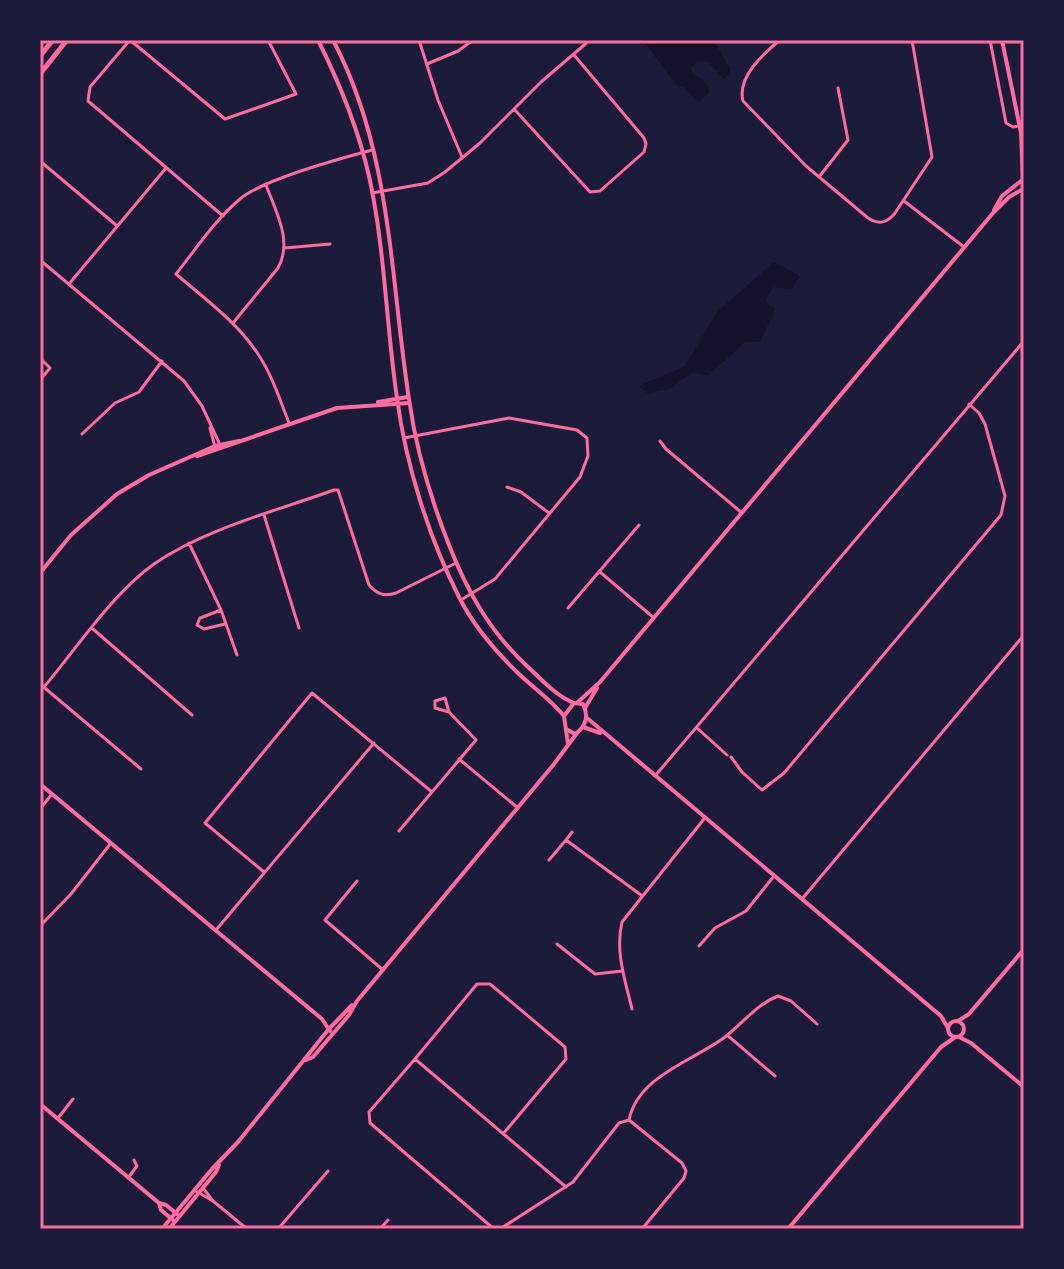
<svg xmlns="http://www.w3.org/2000/svg" width="1064" height="1269" font-family="'DejaVu Sans',sans-serif">
<style>
.water{fill:#12122b}
.lines{fill:none;stroke-linecap:round;stroke-linejoin:round}
.minor{stroke:#ff6b9d;stroke-width:3}
.tertiary{stroke:#ff6b9d;stroke-width:4}
.secondary{stroke:#ff6b9d;stroke-width:4}
.primary{stroke:#ff6b9d;stroke-width:5}
.rail{stroke:#a44b75;stroke-width:2}
.neatline{fill:none;stroke:#ff6b9d;stroke-width:3}
</style>
<rect width="100%" height="100%" fill="#1b1b3a"/>
<path class="water" d="M643,40H713L731,70L724,79L708,62L698,61L691,68L692,73C700,78 708,82 709,93L698,102L685,88L676,85Z
M774,262L800,276L792,289L773,287L765,301L775,310L760,342H745C734,355 721,362 709,375L691,373L669,389L647,393L639,386L685,366L717,312Z"/>
<g class="lines">
<path class="minor" d="M130,40L225,119L296,94L268,40
M419,40L438,100L462,157
M780,40C763,54 737,77 743,101L806,166L868,218C879,225 887,223 895,213L932,157L912,40
M990,40L1006,123L1013,127L1019,126
M129,41L90,87L88,101L223,216
M427,64L458,51L473,40
M514,109L590,192L600,191L644,152L646,144L644,138L574,55
M40,161L116,225
M819,177L848,140L838,88
M372,193L428,183L445,172L480,143L541,82L590,40
M904,201L964,247
M285,248L330,244
M40,260L184,381L202,406L221,447
M69,284L166,168
M233,323L278,268C293,241 276,212 266,185
M40,358L50,368L40,380
M289,423C280,400 272,375 258,354C237,322 205,299 176,274C196,249 215,220 240,199C262,180 342,158 372,150
M210,428L215,447
M82,434L115,403L139,392L162,361
M404,438L509,418L577,430L587,438L588,456L580,477L495,579L461,600
M660,441L666,449L742,513
M507,487L521,492L549,513
M264,515L299,628
M189,543L221,610L237,655
M600,572L654,618
M568,608L639,525
M221,610L200,618L197,625L204,629L225,624
M93,629L192,715
M40,684L141,769
M44,687C76,649 114,592 154,564C204,529 276,511 334,490H338L369,585C377,594 384,597 396,593L456,563
M697,728L727,755
M731,757L742,772L762,790L784,773L1001,515L1005,496L985,424L979,413L969,404
M459,759L518,808
M655,776L1024,341
M40,809L52,794
M399,831L476,740L449,712L435,708V701L445,698L449,712
M566,840L572,832
M549,860L566,840L641,895
M264,872L205,823L312,693L432,792
M357,881L325,920L383,970
M802,899L1024,635
M40,926L71,894L111,843
M216,930L374,743
M557,944L595,974L622,971
M699,946L715,928L746,911L774,876
M632,1009C625,980 615,951 622,922L704,819
M727,1035L775,1076
M415,1059L477,984H490L565,1047L566,1059L503,1134
M58,1118L73,1099
M629,1120L682,1163L686,1171L684,1178L642,1229
M128,1178L137,1166L134,1160
M203,1188L213,1201L247,1229
M194,1190L213,1201
M278,1229L328,1171
M380,1229L388,1220
M494,1229L370,1123L369,1112L415,1059L566,1187
M500,1229L573,1182L619,1123L629,1120C638,1076 693,1061 725,1037C743,1023 757,1004 778,996L791,1001L817,1024"/>
<path class="tertiary" d="M378,402L408,397
M197,456L337,408L409,403
M40,573L71,535L117,494L149,475L215,446L239,441
M40,784L322,1019L330,1031
M40,1104L159,1203L161,1210L173,1220
M159,1203L166,1205L177,1214"/>
<path class="secondary" d="M318,40C340,84 358,128 369,176C385,248 386,324 397,398C406,466 429,538 460,599C475,628 496,652 520,675C535,689 551,700 564,716
M333,40C392,152 390,277 409,399C416,450 430,497 449,545C467,591 490,632 527,666C541,679 556,696 574,703
M1002,40L1021,133L1023,178
M994,210L1002,196L1021,181
M578,702L600,682L993,213L1009,197L1023,189
M585,708L597,688
M587,718L941,1016L948,1028
M583,727L600,733
M566,729L575,734C586,727 589,716 583,704L574,703L564,716L568,744
M948 1029a8 8 0 1 1 16 0a8 8 0 1 1-16 0Z
M958,1021L969,1014L1024,949
M959,1037L971,1043L1024,1087
M306,1060L313,1057L349,1015L357,1001L554,764L577,733
M162,1229L212,1169L238,1142L328,1030L352,1005
M169,1229L216,1172L219,1165
M788,1229L941,1047L954,1038"/>
<path class="primary" d="M40,56L53,40
M40,74L67,40"/>
<path class="rail" d="M1022,40L1024,51"/>
</g>
<rect width="1064" height="1269" fill="none" stroke="#1b1b3a" stroke-width="84"/>
<rect x="42" y="42" width="980" height="1185" class="neatline"/>
</svg>
